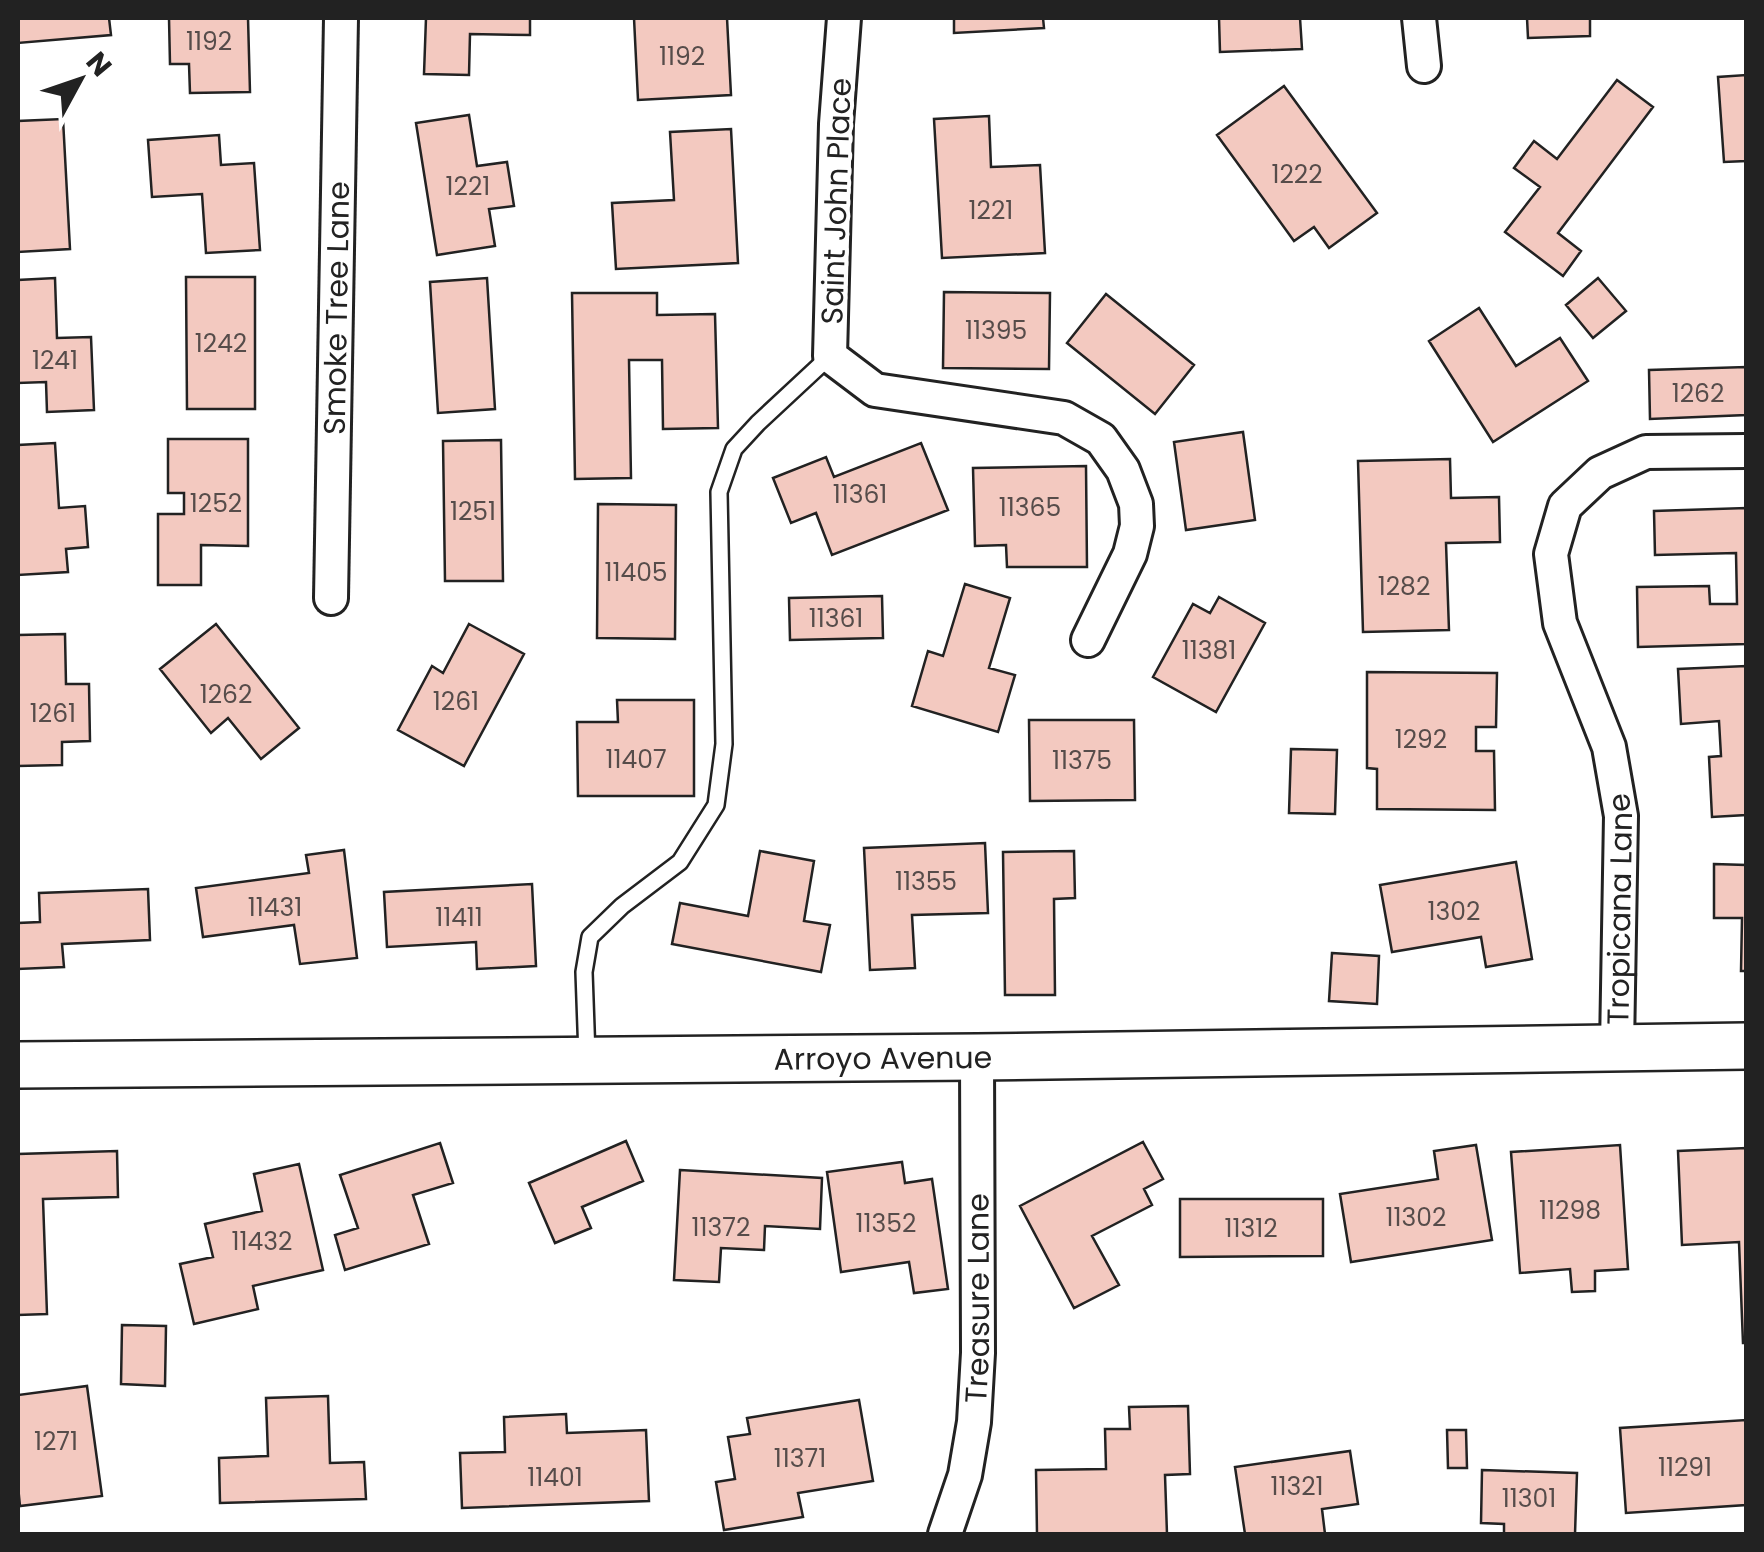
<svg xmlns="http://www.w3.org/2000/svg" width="1764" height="1552" font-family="Poppins,sans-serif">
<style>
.building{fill:#f3c9c0;stroke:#222;stroke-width:2.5}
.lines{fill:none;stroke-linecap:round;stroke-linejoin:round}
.lane-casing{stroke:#222;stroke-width:20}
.street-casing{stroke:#222;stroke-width:38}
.secondary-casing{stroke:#222;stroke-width:50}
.lane{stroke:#fff;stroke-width:15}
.street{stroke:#fff;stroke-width:32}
.secondary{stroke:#fff;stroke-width:45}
.labels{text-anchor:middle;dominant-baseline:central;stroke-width:8;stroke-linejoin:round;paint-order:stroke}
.number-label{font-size:25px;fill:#564c4a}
.street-label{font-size:30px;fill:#222;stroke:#fff}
</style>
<rect width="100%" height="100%" fill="#fff"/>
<path class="building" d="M18,18H109L111,35L18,43Z
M169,18H248L250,92L190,93L189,64H170Z
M426,18H530V35L470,34L469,75L424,74Z
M634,18H727L731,95L638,100Z
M954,18H1043L1044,28L954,33Z
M1219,18H1300L1302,49L1220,52Z
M1527,18H1590V36L1528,38Z
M1746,75V161L1724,162L1718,77Z
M1617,80L1653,107L1558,233L1581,251L1563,276L1505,232L1540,187L1514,168L1534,141L1557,159Z
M1284,86L1377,213L1329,248L1314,227L1294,241L1217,135Z
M469,115L477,166L507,162L514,206L489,209L495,246L437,255L416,123Z
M989,116L991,167L1040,165L1045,253L942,258L934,119Z
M63,119L70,249L18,252V121Z
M731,129L738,263L616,269L612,203L674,200L670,132Z
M219,135L221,165L254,163L260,250L206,253L202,194L152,197L148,140Z
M186,277H255V409H187Z
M55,278L57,338L91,337L94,410L47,412L46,382L18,383V280Z
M487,278L495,409L438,413L430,282Z
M1598,278L1626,311L1593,338L1566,305Z
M944,292L1050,293L1049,369L943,368Z
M572,293H657V315L715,314L718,428L663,429L662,360H629L631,478L575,479Z
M1106,294L1194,365L1155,414L1067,343Z
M1479,308L1516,366L1560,338L1588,381L1493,442L1429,341Z
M1746,367V415L1650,419L1649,370Z
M1243,432L1255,520L1186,530L1174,442Z
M168,439H248V546L201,545V585H158V514H184V493H168Z
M501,440L503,581H445L443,441Z
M55,443L59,508L85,506L88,547L66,549L68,572L18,575V445Z
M921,443L948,510L832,555L816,513L791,523L773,478L826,457L834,477Z
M1450,459L1451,498L1499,497L1500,542L1446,543L1449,630L1363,632L1358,461Z
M1086,466L1087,567H1007L1006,545L975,546L973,468Z
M598,504L676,505L675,639L597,638Z
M1746,508V644L1638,647L1637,587L1709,586L1710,604H1737L1736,553L1655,555L1654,511Z
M965,584L1010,598L989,668L1015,675L998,732L912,706L928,651L943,656Z
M882,596L883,638L790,640L789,598Z
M1219,597L1265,623L1216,712L1153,677L1193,604L1210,613Z
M216,624L299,728L261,759L228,718L211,733L160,669Z
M469,624L524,654L464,766L398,730L432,666L443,673Z
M65,634L66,684H89L90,741L62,742V765L18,766V635Z
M1746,666V815L1712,817L1709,757L1721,756L1719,721L1681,724L1678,669Z
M1367,672L1497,673L1496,727H1476V751H1494L1495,810L1377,809V769L1367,768Z
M617,700H694V796H578L577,722H618Z
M1029,720H1134L1135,800L1030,801Z
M1291,749L1337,750L1335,814L1289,813Z
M985,843L988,913L912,915L915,968L870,970L864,848Z
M344,850L357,958L300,964L294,925L203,937L196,888L309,873L306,855Z
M760,851L814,861L804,921L830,925L821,972L672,944L680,903L748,916Z
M1074,851L1075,898L1054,899L1055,995H1005L1003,852Z
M1516,862L1532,959L1486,967L1481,937L1392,952L1380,885Z
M1714,864L1746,865V971H1741L1742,918H1714Z
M532,884L536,966L477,969L476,942L387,947L384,892Z
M148,889L150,940L62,944L64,967L18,969V923L40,922L39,893Z
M1332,953L1379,956L1377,1004L1329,1001Z
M626,1141L643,1181L582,1207L591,1228L555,1243L529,1183Z
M1143,1142L1163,1179L1144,1189L1152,1205L1092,1236L1119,1285L1074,1308L1020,1206Z
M440,1143L453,1183L413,1195L429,1244L345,1270L335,1235L358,1228L340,1175Z
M1476,1145L1492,1240L1351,1262L1340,1194L1438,1179L1434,1151Z
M1620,1145L1628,1269L1595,1271V1291L1572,1292L1570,1269L1520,1273L1511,1152Z
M1746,1148V1343H1743L1739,1242L1682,1245L1678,1151Z
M117,1151L118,1197L43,1199L47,1314L18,1315V1154Z
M902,1162L905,1183L932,1179L948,1289L914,1293L909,1262L841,1272L827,1172Z
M299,1164L323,1270L253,1286L258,1309L194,1324L180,1264L213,1257L205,1224L262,1211L254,1174Z
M680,1170L822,1178L820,1229L765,1226L764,1250L721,1248L719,1282L674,1280Z
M1180,1199H1323V1256L1180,1257Z
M122,1325L166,1326L165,1386L121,1384Z
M87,1386L102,1496L20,1506L18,1486V1395Z
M328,1396L330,1463L364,1462L366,1499L220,1503L219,1458L268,1456L266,1398Z
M859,1400L873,1481L798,1493L803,1517L724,1530L716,1482L735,1479L728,1437L750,1434L747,1418Z
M1188,1406L1190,1474L1165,1475L1167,1534H1037L1036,1470L1106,1469L1105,1429H1130L1129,1407Z
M566,1414L567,1433L646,1430L649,1501L462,1508L460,1453L505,1452L504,1417Z
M1746,1420V1505L1626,1513L1620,1428Z
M1447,1430H1466L1467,1468H1448Z
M1350,1451L1358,1504L1322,1509L1325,1534H1245L1235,1467Z
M1482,1470L1577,1473L1575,1534H1504V1524L1481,1523Z"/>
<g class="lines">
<g class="lane-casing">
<path id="lane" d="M587,1056L584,972L590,937L622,906L680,862L716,805L724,744L719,492L734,449L758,423L830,356"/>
</g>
<g class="street-casing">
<g id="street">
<path d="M844,18L836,124L830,356L875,390L1064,418L1101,439L1123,470L1136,504L1137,526L1130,554L1088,640"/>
<path d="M1419,18L1424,66"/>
<path id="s1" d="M331,598L341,18"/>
<path id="s2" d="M1617,1047L1621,816L1609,747L1560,623L1551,554L1565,506L1600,473L1646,452L1746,451"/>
<path id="s3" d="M945,1534L965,1475L974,1422L978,1353L977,1057"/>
</g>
</g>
<g class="secondary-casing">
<g id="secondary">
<path id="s4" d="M18,1065L977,1057L1746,1046"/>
</g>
</g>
<use href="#lane" class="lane"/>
<use href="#street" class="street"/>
<use href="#secondary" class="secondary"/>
</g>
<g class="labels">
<g class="number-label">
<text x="209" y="41">1192</text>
<text x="682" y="56">1192</text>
<text x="1297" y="174">1222</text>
<text x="468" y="186">1221</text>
<text x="991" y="210">1221</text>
<text x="996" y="330">11395</text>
<text x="221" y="343">1242</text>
<text x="55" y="360">1241</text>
<text x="1698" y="393">1262</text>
<text x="860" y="494">11361</text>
<text x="216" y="503">1252</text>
<text x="1030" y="507">11365</text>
<text x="473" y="511">1251</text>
<text x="636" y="572">11405</text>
<text x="1404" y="586">1282</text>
<text x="836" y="618">11361</text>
<text x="1209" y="650">11381</text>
<text x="226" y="694">1262</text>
<text x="456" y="701">1261</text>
<text x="53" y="713">1261</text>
<text x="1421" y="739">1292</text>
<text x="636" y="759">11407</text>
<text x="1082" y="760">11375</text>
<text x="926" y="881">11355</text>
<text x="275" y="907">11431</text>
<text x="1454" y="911">1302</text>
<text x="459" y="917">11411</text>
<text x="1570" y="1210">11298</text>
<text x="1416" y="1217">11302</text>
<text x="886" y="1223">11352</text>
<text x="721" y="1227">11372</text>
<text x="1251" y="1228">11312</text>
<text x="262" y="1241">11432</text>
<text x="56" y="1441">1271</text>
<text x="800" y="1458">11371</text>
<text x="1685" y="1467">11291</text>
<text x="555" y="1477">11401</text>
<text x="1297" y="1486">11321</text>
<text x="1529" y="1498">11301</text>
</g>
<g class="street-label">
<text transform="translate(836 201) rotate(-88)">Saint John Place</text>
<text stroke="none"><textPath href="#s1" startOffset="290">Smoke Tree Lane</textPath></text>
<text stroke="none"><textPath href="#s2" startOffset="138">Tropicana Lane</textPath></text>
<text stroke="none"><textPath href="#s4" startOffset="865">Arroyo Avenue</textPath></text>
<text stroke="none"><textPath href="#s3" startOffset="240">Treasure Lane</textPath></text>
</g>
</g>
<rect width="1764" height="1552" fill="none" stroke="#222222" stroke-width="40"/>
<g transform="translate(80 80) rotate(50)" stroke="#ffffff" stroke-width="8" paint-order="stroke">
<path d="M0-8L18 38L0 25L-18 38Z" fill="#222222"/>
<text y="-15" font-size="28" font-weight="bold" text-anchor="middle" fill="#222222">N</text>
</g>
</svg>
